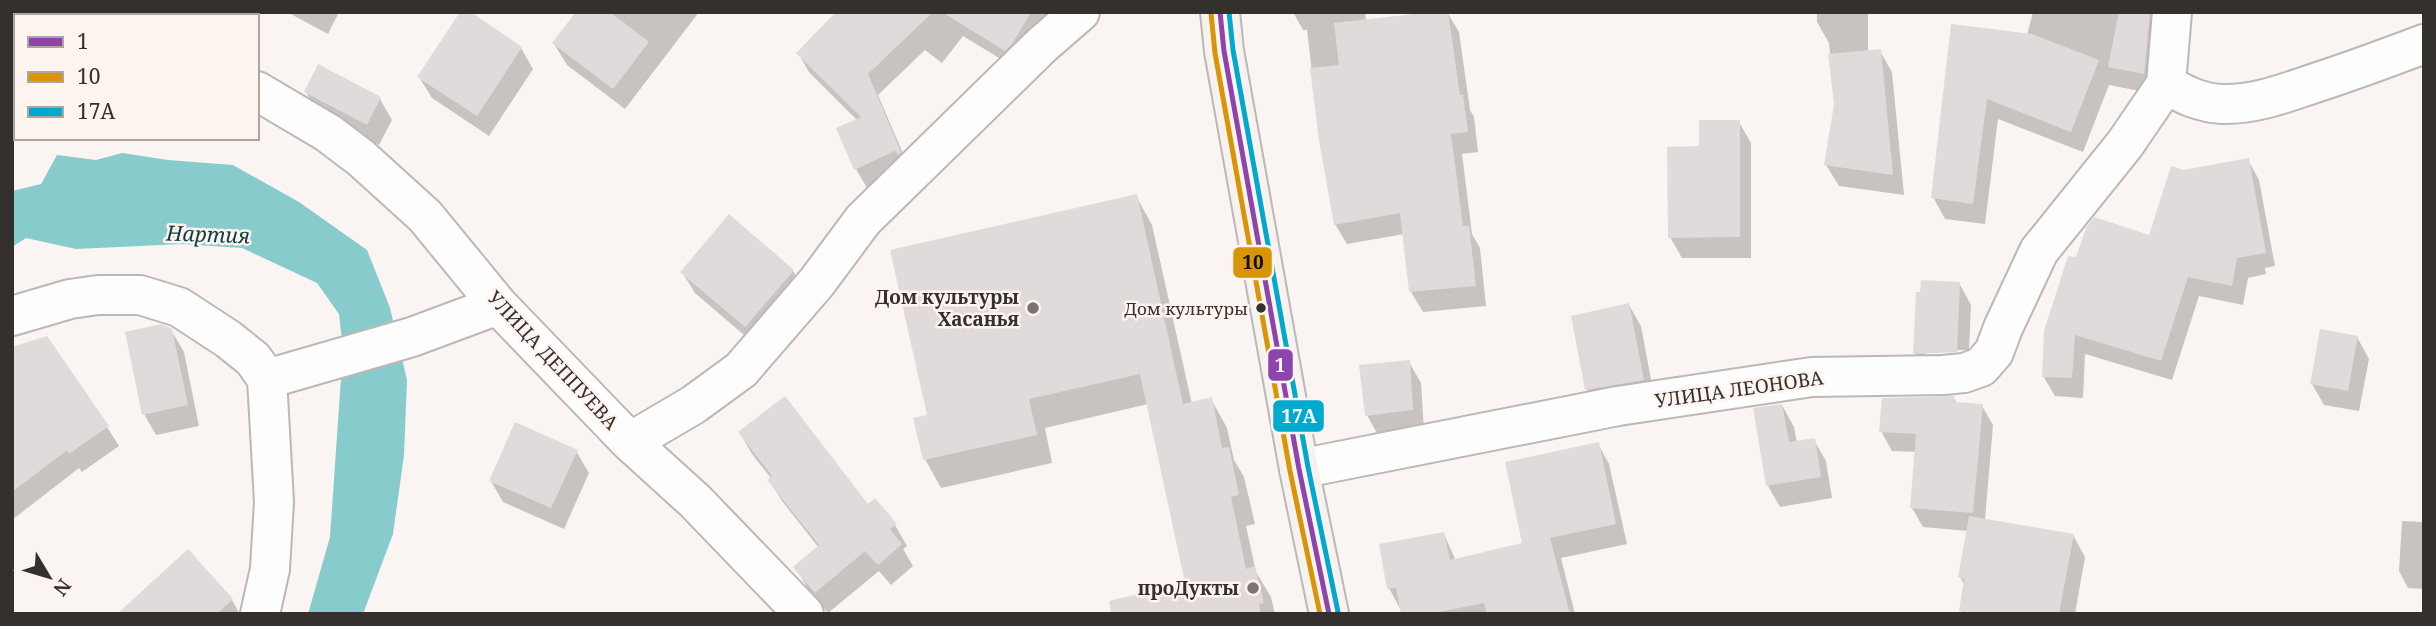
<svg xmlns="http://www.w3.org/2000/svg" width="2436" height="626" font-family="'Noto Serif',serif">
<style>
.water{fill:#88cbcc}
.shadow{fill:#0003;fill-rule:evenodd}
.building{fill:#e0dbda}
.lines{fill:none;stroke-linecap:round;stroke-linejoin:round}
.lane-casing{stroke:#bcb8b6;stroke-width:23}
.street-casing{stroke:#bcb8b6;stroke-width:42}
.secondary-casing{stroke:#bcb8b6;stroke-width:42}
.lane{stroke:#fefdfd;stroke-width:19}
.street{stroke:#fefdfd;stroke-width:38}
.secondary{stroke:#f6f2f0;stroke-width:38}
.bus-1-casing{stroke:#fdf3ef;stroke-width:10}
.bus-2-casing{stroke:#fdf3ef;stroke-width:10}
.bus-3-casing{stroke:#fdf3ef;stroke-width:10}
.bus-1{stroke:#8e44ad;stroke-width:5}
.bus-2{stroke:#da9407;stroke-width:5}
.bus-3{stroke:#00a9ce;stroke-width:5}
.poi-dot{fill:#797573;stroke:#fdf3ef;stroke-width:2.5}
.bus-dot{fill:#34302e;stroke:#fdf3ef;stroke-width:2.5}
.labels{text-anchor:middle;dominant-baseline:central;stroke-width:5;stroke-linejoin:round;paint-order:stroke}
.bus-label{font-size:17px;fill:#34302e;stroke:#fdf3ef;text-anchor:end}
.poi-label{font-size:19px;font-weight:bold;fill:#34302e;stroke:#fdf3ef;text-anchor:end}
.street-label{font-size:19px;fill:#34302e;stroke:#fdf3ef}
.water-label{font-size:21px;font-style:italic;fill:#0f3e3f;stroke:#fdf3ef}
.line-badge{stroke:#fdf3ef;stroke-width:2.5}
.badge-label{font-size:19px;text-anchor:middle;font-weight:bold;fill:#fff}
.pale-badge-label{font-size:19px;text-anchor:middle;font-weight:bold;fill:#111}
</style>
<rect width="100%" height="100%" fill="#faf4f2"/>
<path class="water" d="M122,153L168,160L233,165L299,202L367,250L390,308L407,380L404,455L393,534L363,614H308L330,537L343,349L339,314L317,283L242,248L182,244L76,249L26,238L12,247V191L41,184L57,155L96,160Z"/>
<path class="shadow" d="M12,12L43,14V16H16V51L12,58Z
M287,12H339L328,34Z
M578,12H699L625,109L567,65L554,44Z
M839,12H1053L1017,69L963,36L942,63L925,50L878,95L911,172L908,170L867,188L856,169L858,121L809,72L798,53Z
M1293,12H1365L1366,21L1447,12L1459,32L1470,110L1474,117L1478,152L1462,154L1472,234L1480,248L1486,306L1423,312L1411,292L1404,234L1347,244L1335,224L1320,139L1307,30H1303Z
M1817,12H1868V52L1880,51L1892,72L1904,195L1839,186L1826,165L1835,104L1829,43L1817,22Z
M2033,12H2153L2155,94L2109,85L2083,152L1998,119L1985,224L1945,219L1933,197L1953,26L2027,35Z
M521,48L533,69L489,136L432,98L419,77Z
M306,92L380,99L392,120L379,145L318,113Z
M1739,122L1751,143V258H1682L1670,237L1701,148Z
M2248,160L2259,180L2275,266L2265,268L2266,274L2248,278L2243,305L2199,296L2172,380L2085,354L2083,398L2055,396L2043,376L2077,259L2150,237L2183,172Z
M1136,196L1152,225L1192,404L1211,399L1227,428L1234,460L1244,477L1255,524L1246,526L1256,572L1271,597L1275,614H1141L1187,585L1148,404L1045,428L1052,463L941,488L925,459L929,416Z
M793,271L805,292L758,347L695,293L682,272Z
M1959,283L1971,305L1968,373L1927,374L1915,353ZM1965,350L1966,353L1925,355V351Z
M1629,305L1641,326L1655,401L1599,411L1587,390Z
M171,330L184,352L199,426L156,435L144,414Z
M2357,337L2369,359L2359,411L2324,405L2312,384Z
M1409,362L1421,383L1424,431L1379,437L1367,415Z
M1954,398L1957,404L1982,406L1993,425L1985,520L2073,535L2085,557L2075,614H1963L1961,610L1965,586L1960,577L1968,531L1923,527L1912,508L1917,452L1892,451L1881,431Z
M1782,405L1794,427L1797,443L1814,440L1826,461L1832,498L1780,507L1768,486L1755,409Z
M107,427L119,446L82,472L79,468L12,520V429Z
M740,433L868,506L895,525L907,546L903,549L913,566L891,585L879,571L828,613L808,589L796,568L819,548L782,501L769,480L771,478L752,454Z
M1598,444L1609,464L1627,544L1561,558L1575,614H1403L1389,588L1444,534L1456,561L1524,544Z
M576,451L589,473L564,529L503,502L491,481Z
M2402,521L2424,522V589L2408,588L2399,571Z
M232,600L240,614H125Z"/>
<path class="building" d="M460,12H471L522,47L477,116L417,77Z
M576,12H610L649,42L613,89L552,43Z
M836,12H933L868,74L901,152L899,155L895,151L854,170L836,128L861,117L796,53Z
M942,12H1031L1012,44L1005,51Z
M1432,12H1448L1460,95H1463L1468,132L1451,134L1463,226H1469L1476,286L1409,292L1400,213L1334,225L1319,140L1310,68L1339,65L1334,23Z
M2119,12H2150L2144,74L2108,67Z
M1951,24L2032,34L2099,60L2071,132L1987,99L1973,204L1931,198Z
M1881,49L1893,175L1824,165L1834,104L1828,54Z
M318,64L381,97L367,125L304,92Z
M1699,120H1740V237L1668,238L1667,147L1699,146Z
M2249,158L2266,253L2237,258L2232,286L2188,277L2161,361L2075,335L2072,378L2042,377L2044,331L2068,256L2076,257L2086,228L2094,217L2149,235L2171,166L2183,170Z
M1137,194L1183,404L1212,397L1222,448L1229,447L1239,495L1231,497L1246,569L1255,566L1264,603L1259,604L1261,614H1111L1109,601L1185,583L1140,374L1029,399L1037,435L923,460L913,418L927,415L890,250Z
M729,214L794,270L745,327L680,272Z
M1921,280L1960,282L1957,352L1913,354L1916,292H1920Z
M1629,303L1644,380L1585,390L1571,316Z
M161,324L172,329L188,405L142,415L125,332Z
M2320,329L2358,336L2348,391L2310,384Z
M47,336L109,426L69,454L67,450L12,492V347Z
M1410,360L1413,410L1365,416L1359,365Z
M785,396L868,504L875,498L897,524L890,529L902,544L878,565L865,551L815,593L793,567L819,545L767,480L772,476L738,432Z
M1955,396L1954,402L1983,404L1973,513L1910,508L1916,434L1879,432L1882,398Z
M1782,404L1789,442L1815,438L1821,477L1766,486L1753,408Z
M515,422L578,450L551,508L489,481Z
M1599,442L1616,524L1550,538L1570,614H1487L1484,603L1430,614H1401L1396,588L1387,589L1379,544L1444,532L1450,560L1522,543L1505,462Z
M1969,516L2074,534L2059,614H1978L1959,611L1964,579L1958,577Z
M188,549L233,599L217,614H117Z"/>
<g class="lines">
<g class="lane-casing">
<path id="lane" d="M207,16L210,12"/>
</g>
<g class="street-casing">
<path id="street" d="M133,12L139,16
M2166,84C2184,95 2201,103 2222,104C2253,105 2282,94 2312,84C2349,72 2387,58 2424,44
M257,91L328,133L361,158L425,216L498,305L630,442L693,405L741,370L817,282L863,220L1043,44L1080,12
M12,316L70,299L98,295H140L179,307L228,339L253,359L267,379L274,502L270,569L260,614
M267,379L412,337L498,305
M630,442L695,501L804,614
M1299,469L1618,406L1812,377L1943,375L1964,373L1981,367L1994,352L2003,328L2039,251L2125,144L2166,84L2172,12"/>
</g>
<g class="secondary-casing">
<path id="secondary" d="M1220,12L1224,51L1299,469L1329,614"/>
</g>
<use href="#lane" class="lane"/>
<use href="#street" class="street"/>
<use href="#secondary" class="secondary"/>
<g class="bus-1-casing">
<path id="bus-1" d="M1220,12L1224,51L1299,469L1329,614"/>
</g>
<g class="bus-2-casing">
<path id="bus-2" d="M1211,13L1215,53L1290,471L1320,614"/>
</g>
<g class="bus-3-casing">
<path id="bus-3" d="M1229,12L1233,50L1308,467L1338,612"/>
</g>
<use href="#bus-1" class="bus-1"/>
<use href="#bus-2" class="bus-2"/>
<use href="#bus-3" class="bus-3"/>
</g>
<g class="poi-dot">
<circle cx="1033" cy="308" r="7"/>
<circle cx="1253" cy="588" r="7"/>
</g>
<circle class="bus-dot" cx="1261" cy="308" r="6"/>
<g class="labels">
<g class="bus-label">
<text x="1248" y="308">Дом культуры</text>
</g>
<g class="poi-label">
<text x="1019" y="297">Дом культуры<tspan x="1019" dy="22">Хасанья</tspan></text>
<text x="1239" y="588">проДукты</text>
</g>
<g class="street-label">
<text transform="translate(553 360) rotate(47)">УЛИЦА ДЕППУЕВА</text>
<text transform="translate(1739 389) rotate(-8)">УЛИЦА ЛЕОНОВА</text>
</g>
<g class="water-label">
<text transform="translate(208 234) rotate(2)">Нартия</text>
</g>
</g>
<g class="line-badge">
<rect x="1232" y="246" width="41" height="33" rx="7" fill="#da9407"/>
<rect x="1267" y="348" width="27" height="34" rx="7" fill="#8e44ad"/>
<rect x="1272" y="399" width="53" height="34" rx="7" fill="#00a9ce"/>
</g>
<g class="badge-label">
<text x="1280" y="372">1</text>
<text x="1299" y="423">17А</text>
</g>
<g class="pale-badge-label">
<text x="1253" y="269">10</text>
</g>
<rect width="2436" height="626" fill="none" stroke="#34302e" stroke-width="28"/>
<rect x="14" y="14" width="245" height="126" fill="#fdf3ef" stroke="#ada5a2" stroke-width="2"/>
<rect x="28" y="37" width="35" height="10" fill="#8e44ad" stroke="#ada5a2" stroke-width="2"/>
<text x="77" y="49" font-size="21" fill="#34302e">1</text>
<rect x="28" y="72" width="35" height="10" fill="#da9407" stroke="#ada5a2" stroke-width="2"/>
<text x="77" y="84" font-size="21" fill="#34302e">10</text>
<rect x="28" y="107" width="35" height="10" fill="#00a9ce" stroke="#ada5a2" stroke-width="2"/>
<text x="77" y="119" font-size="21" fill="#34302e">17А</text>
<g transform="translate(49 577) rotate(128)" stroke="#fdf3ef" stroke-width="5" paint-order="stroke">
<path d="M0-5L12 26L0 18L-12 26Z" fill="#34302e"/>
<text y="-10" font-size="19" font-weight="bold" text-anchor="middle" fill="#34302e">N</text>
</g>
</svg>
